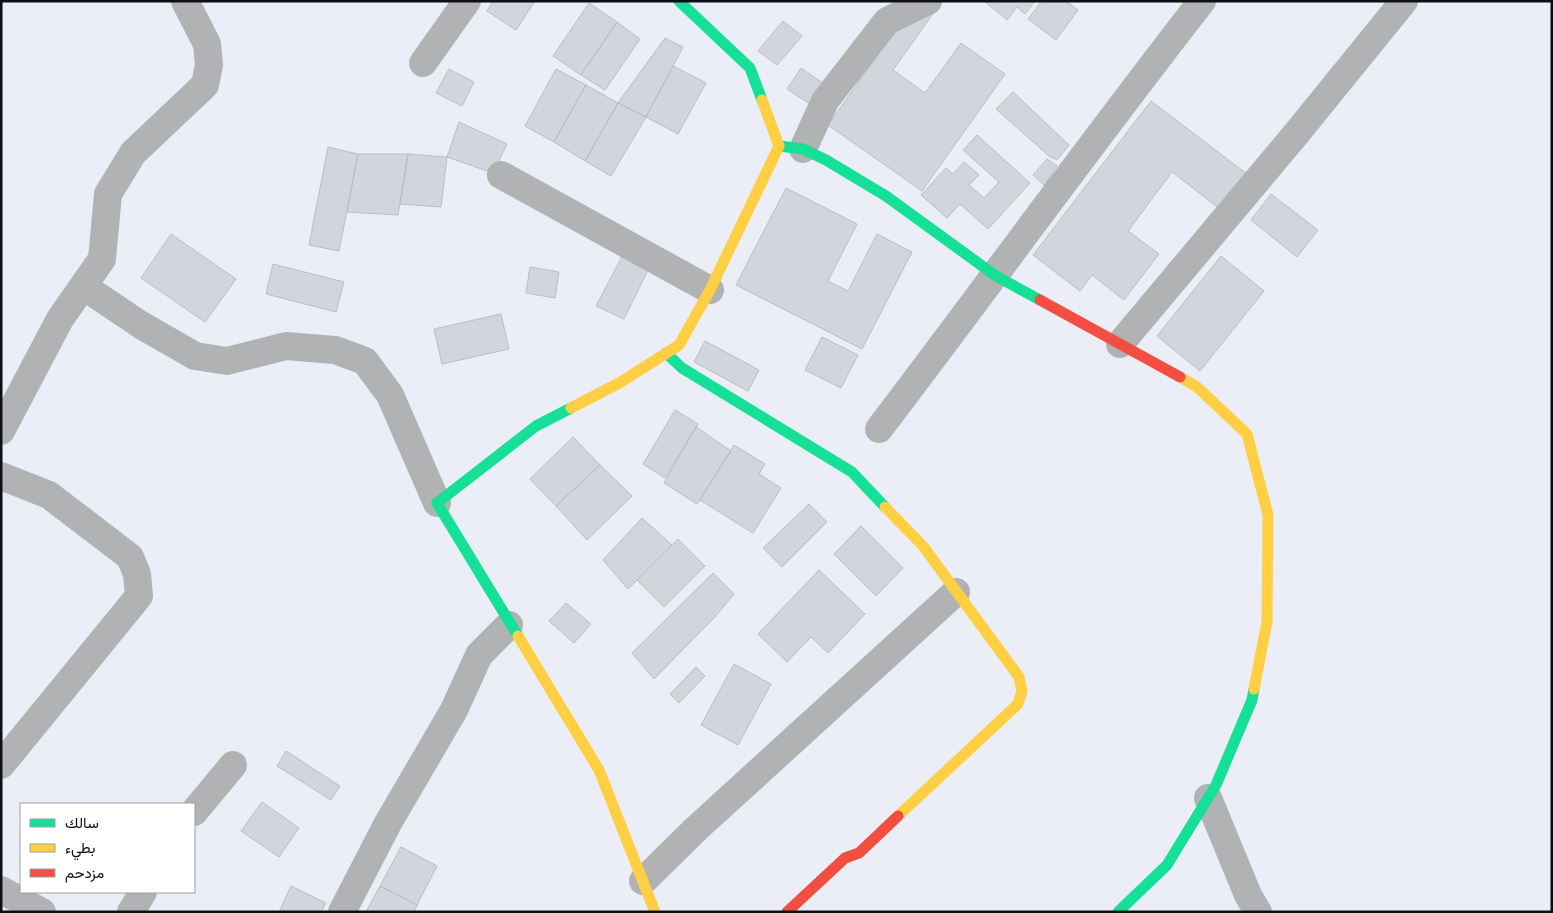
<svg xmlns="http://www.w3.org/2000/svg" width="1553" height="913" font-family="'Alegreya Sans',Vazirmatn,sans-serif">
<style>
.building{fill:#d2d5db;stroke:#bbbdc3}
.lines{fill:none;stroke-linecap:round;stroke-linejoin:round}
.street{stroke:#b0b2b4;stroke-width:28}
.fast{stroke:#16e098;stroke-width:11}
.slow{stroke:#ffcf43;stroke-width:11}
.jam{stroke:#f24e42;stroke-width:11}
</style>
<rect width="100%" height="100%" fill="#ebeef6"/>
<path class="building" d="M493,1H535L516,30L487,11Z
M916,1L937,8L893,70L925,93L961,43L1005,74L922,191L828,125Z
M984,1H1035L1025,14L1017,7L1007,20Z
M1042,1H1066L1078,10L1056,40L1028,19Z
M589,3L617,22L581,75L553,56Z
M783,21L802,36L777,65L758,51Z
M617,22L640,39L605,90L581,75Z
M665,38L683,47L646,117L618,103Z
M673,66L706,83L678,134L646,117Z
M801,68L836,92L822,112L787,89Z
M449,69L474,82L462,106L436,93Z
M556,69L586,85L554,142L525,126Z
M586,85L618,103L585,161L554,142Z
M1013,92L1069,145L1057,160L1049,156L996,109Z
M1151,101L1247,174L1220,209L1172,172L1128,231L1159,254L1124,300L1092,275L1080,291L1033,255Z
M618,103L646,117L611,176L585,161Z
M459,122L507,144L493,173L447,157Z
M977,135L1030,183L988,229L960,204L947,218L921,195L946,168L953,174L964,162L979,175L969,185L984,198L999,182L963,150Z
M328,147L358,154L339,251L309,245Z
M358,154H408L398,215L347,212Z
M408,154L447,157L441,207L400,204Z
M1047,159L1057,166L1044,185L1033,175Z
M786,188L857,224L828,281L848,291L877,234L912,252L862,349L736,285Z
M1271,194L1318,230L1297,257L1251,220Z
M171,234L236,279L205,322L141,278Z
M626,249L652,262L624,319L596,306Z
M1221,256L1264,291L1200,371L1157,336Z
M273,264L344,282L336,312L266,294Z
M530,267L559,272L555,298L526,293Z
M501,314L509,349L442,364L434,329Z
M822,337L858,355L841,388L805,370Z
M705,341L759,370L748,391L694,362Z
M675,410L698,424L665,478L643,464Z
M696,427L731,451L697,504L664,483Z
M573,437L600,465L556,506L530,479Z
M734,445L765,464L759,474L781,488L753,533L700,500Z
M600,465L632,496L587,540L556,506Z
M809,504L827,522L782,567L763,548Z
M642,518L672,545L628,589L603,560Z
M861,526L903,568L876,596L834,554Z
M678,539L705,566L664,607L637,580Z
M819,570L865,614L828,653L811,637L787,662L758,634Z
M713,573L734,594L714,618L654,679L632,653Z
M566,603L591,624L574,643L549,621Z
M734,664L771,684L738,745L701,725Z
M696,667L705,676L679,703L670,694Z
M286,751L340,786L331,800L277,766Z
M262,802L299,828L279,857L241,831Z
M401,847L437,866L417,905L380,886Z
M291,886L326,903L321,912H279Z
M380,886L417,905L414,912H366Z"/>
<g class="lines">
<path class="street" d="M423,63L467,1
M803,149L825,101L887,21L928,1
M501,175L710,290
M83,286L141,325L195,356L227,361L286,346L335,350L365,361L390,395L437,503
M1120,344L1296,134L1404,1
M879,429C987,287 1092,142 1202,1
M1,431L60,319L102,259L108,194L133,153L205,85L209,65L207,44L185,1
M1,476L49,495L130,557L137,574L139,596L1,765
M1208,798L1248,895L1258,912
M194,812L233,765
M643,881L697,828L956,592
M1,890L42,912
M131,912L143,892
M342,912L388,823L454,710L479,655L509,625"/>
<path class="fast" d="M679,1L750,68L762,100
M779,146L803,149L826,160L886,196L996,276L1040,300
M666,353L682,368L852,472L885,507
M518,636L437,503L536,426L571,408
M1118,912L1167,865L1216,785L1252,700L1254,689"/>
<path class="slow" d="M1180,377L1197,387L1247,434L1268,515L1267,622L1254,689
M571,408L621,382L679,345L710,290L779,146L762,100
M885,507L923,546L1019,677L1022,691L1018,704L898,816
M518,636L599,770L655,912"/>
<path class="jam" d="M1040,300L1180,377
M787,912L845,858L859,853L898,816"/>
</g>
<rect width="1553" height="913" fill="none" stroke="#0d0f14" stroke-width="5"/>
<rect x="20" y="803" width="175" height="90" fill="#ffffff" stroke="#9e9fa1"/>
<rect x="30" y="819" width="25" height="8" fill="#16e098" stroke="#9e9fa1"/>
<text x="65" y="828" font-size="15" fill="#0d0f14">سالك</text>
<rect x="30" y="844" width="25" height="8" fill="#ffcf43" stroke="#9e9fa1"/>
<text x="65" y="853" font-size="15" fill="#0d0f14">بطيء</text>
<rect x="30" y="869" width="25" height="8" fill="#f24e42" stroke="#9e9fa1"/>
<text x="65" y="878" font-size="15" fill="#0d0f14">مزدحم</text>
</svg>
